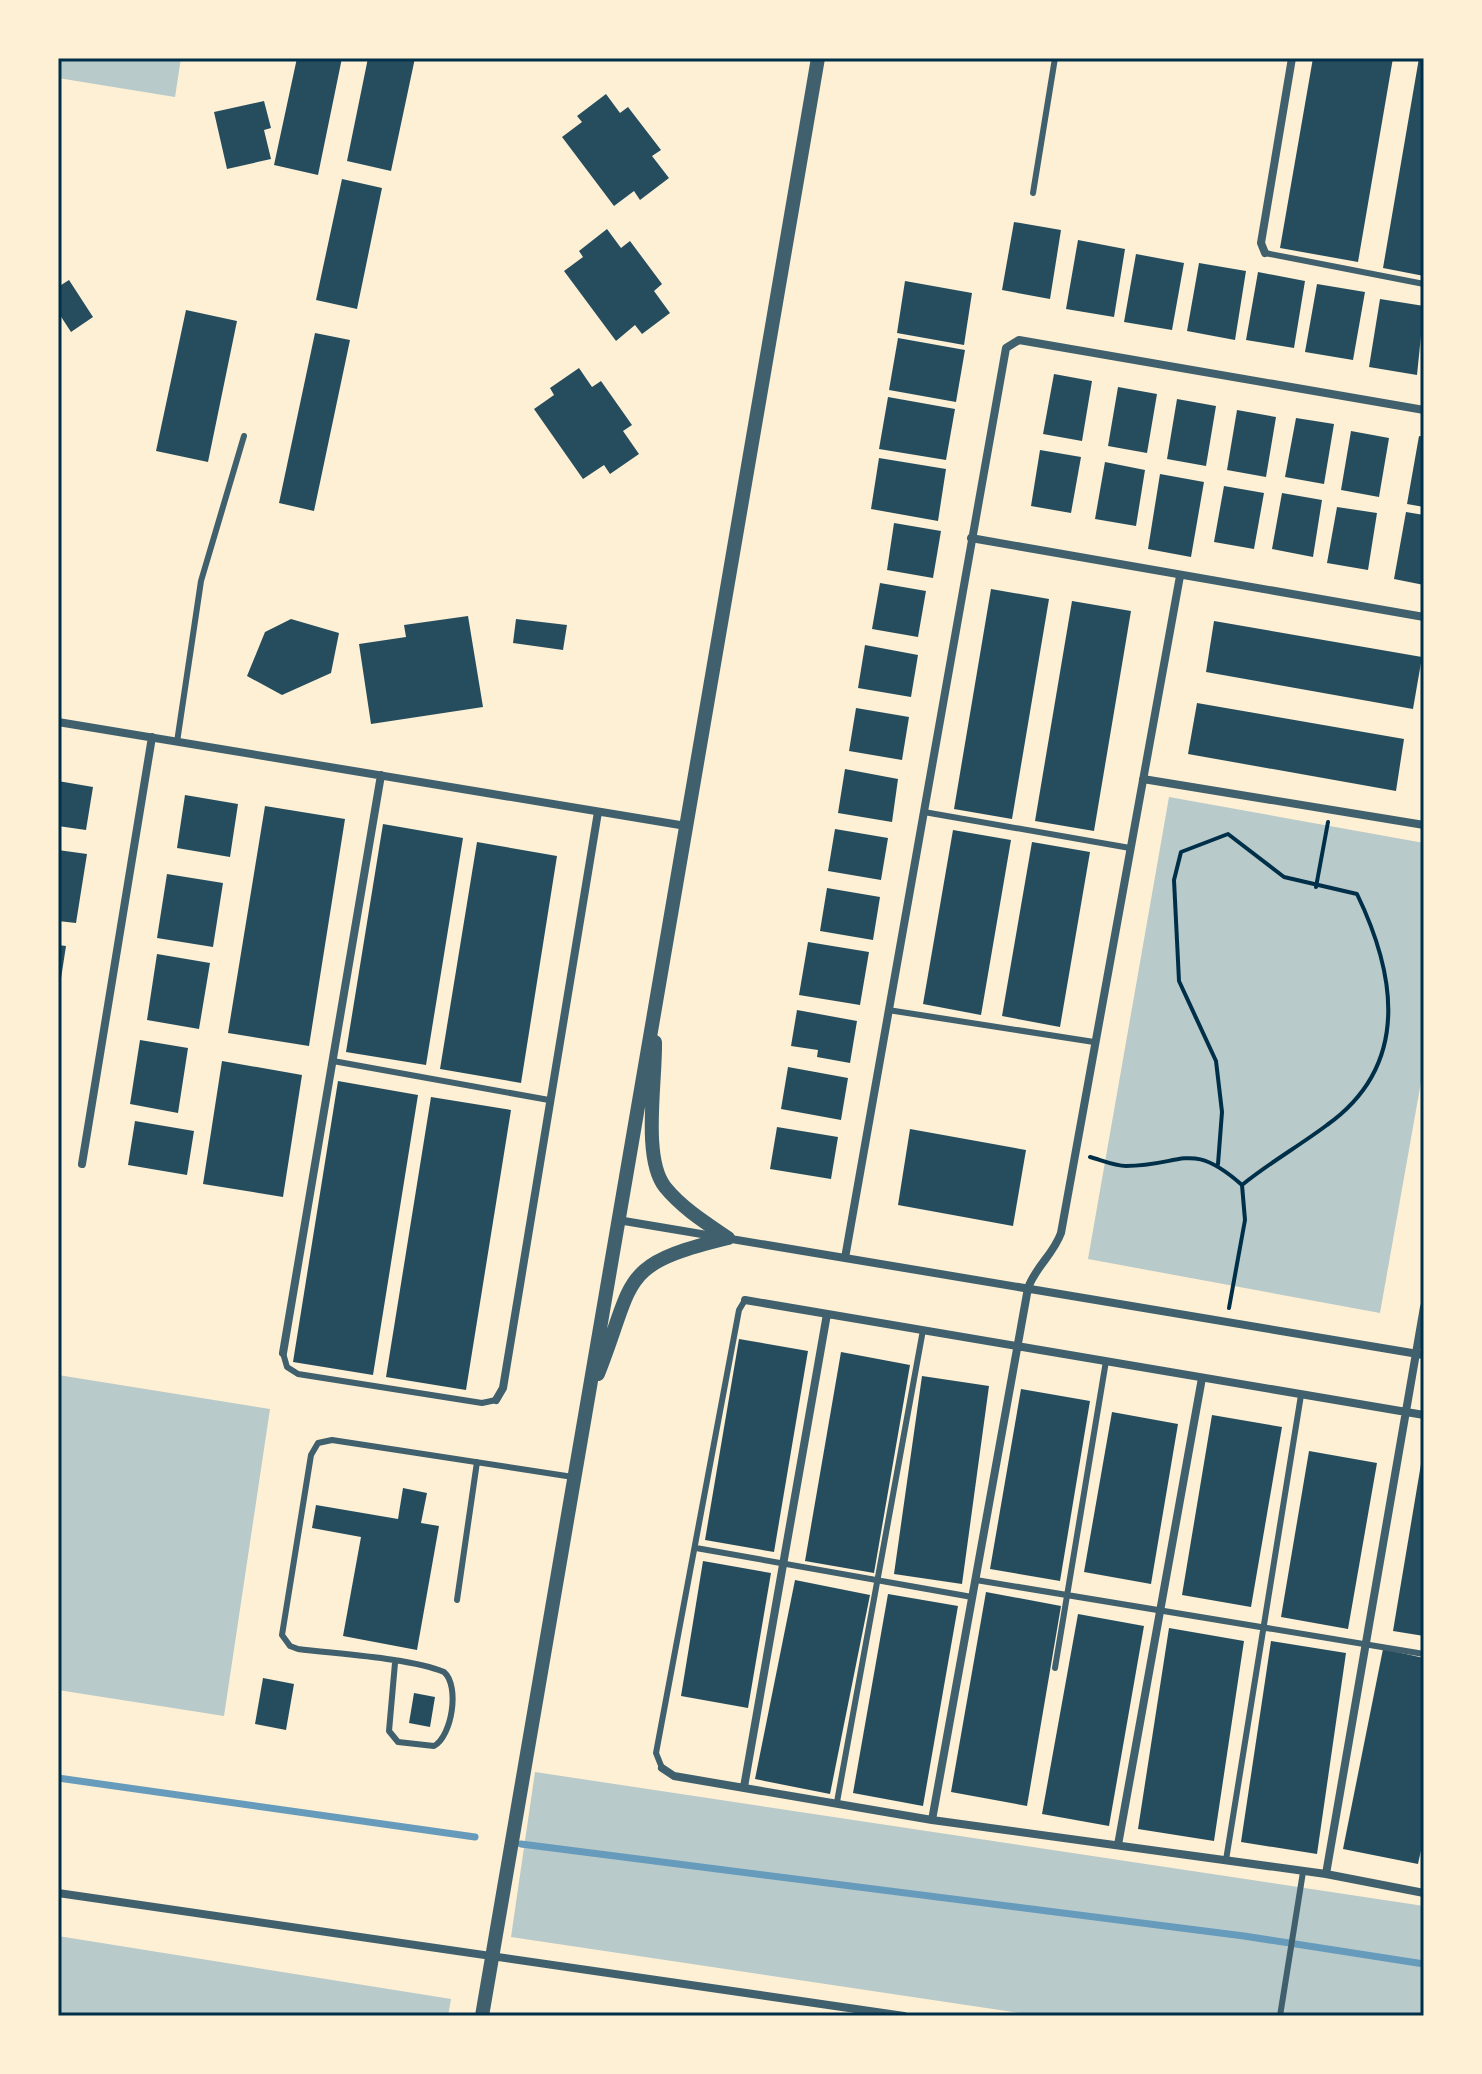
<svg xmlns="http://www.w3.org/2000/svg" width="1482" height="2074" font-family="Arial,sans-serif">
<style>
.green{fill:#b9caca}
.lines{fill:none;stroke-linecap:round;stroke-linejoin:round}
.stream{stroke:#669bbc;stroke-width:7}
.building{fill:#264d5e}
.path{stroke:#003049;stroke-width:4}
.service{stroke:#3f606c;stroke-width:6}
.minor{stroke:#3f606c;stroke-width:8}
.tertiary{stroke:#3f606c;stroke-width:14}
.neatline{fill:none;stroke:#003049;stroke-width:3}
</style>
<rect width="100%" height="100%" fill="#fdf0d5"/>
<path class="green" d="M58,58H181L175,97L58,78Z
M1169,797L1424,843V1065L1380,1313L1088,1259Z
M58,1375L270,1409L224,1716L58,1690Z
M535,1772L1424,1906V2016H1039L511,1937Z
M58,1936L451,1999L448,2016H58Z"/>
<g class="lines">
<path class="stream" d="M58,1778L475,1837
M521,1844L1244,1936L1424,1964"/>
</g>
<path class="building" d="M297,58H342L318,175L274,165Z
M368,58H415L391,171L347,161Z
M1313,58H1393L1358,262L1280,248Z
M1419,58H1424V276L1383,268Z
M606,94L620,113L628,107L661,150L652,156L669,178L640,200L634,191L614,206L562,137L582,122L577,116Z
M264,101L271,128L264,130L271,159L227,169L214,112Z
M342,179L382,188L357,309L316,300Z
M1014,222L1061,230L1050,299L1002,290Z
M607,229L621,248L630,241L662,284L654,291L670,313L642,334L635,325L616,341L564,271L583,257L579,251Z
M1078,240L1125,249L1114,317L1066,309Z
M1136,254L1184,263L1172,330L1124,322Z
M1199,263L1246,271L1235,340L1187,331Z
M1258,272L1305,281L1294,348L1246,340Z
M69,280L93,317L71,332L58,312V287Z
M905,281L972,293L964,345L897,333Z
M1317,284L1365,292L1353,360L1305,352Z
M1380,299L1424,306L1417,375L1369,367Z
M186,310L237,321L208,462L156,451Z
M315,333L350,340L314,511L279,503Z
M898,338L965,350L956,402L889,390Z
M579,368L592,387L601,381L632,425L623,431L639,454L610,474L604,465L583,479L534,409L554,395L550,388Z
M1054,374L1092,381L1082,441L1043,434Z
M1118,387L1157,394L1147,453L1108,446Z
M888,397L955,409L946,460L879,449Z
M1177,399L1216,406L1206,466L1167,459Z
M1237,410L1276,417L1266,477L1227,470Z
M1296,418L1334,424L1324,484L1285,477Z
M1351,431L1389,438L1379,497L1341,490Z
M1419,436L1424,437V507L1407,504Z
M1040,450L1081,457L1071,513L1031,506Z
M879,458L946,469L938,521L871,509Z
M1105,462L1145,470L1136,526L1095,519Z
M1160,474L1204,482L1191,557L1148,549Z
M1224,486L1264,493L1254,549L1214,542Z
M1282,493L1322,500L1313,557L1272,549Z
M1337,507L1377,513L1368,570L1327,563Z
M1406,512L1424,515V585L1394,579Z
M894,523L941,531L933,578L887,570Z
M880,583L926,591L918,637L872,629Z
M991,589L1049,599L1012,819L954,809Z
M1072,601L1131,611L1094,831L1035,821Z
M468,616L483,707L371,724L359,644L406,637L404,625Z
M291,619L339,633L331,673L282,695L247,676L265,632Z
M516,619L567,625L563,650L513,643Z
M1214,621L1422,657L1413,709L1206,672Z
M865,645L918,655L911,697L858,688Z
M1197,703L1404,739L1396,791L1188,754Z
M856,708L909,717L902,760L849,751Z
M845,769L898,779L892,822L838,813Z
M58,781L93,787L86,830L58,826Z
M185,795L238,804L230,857L177,848Z
M265,806L345,819L309,1046L228,1033Z
M383,824L463,838L426,1065L346,1052Z
M835,829L888,838L881,880L828,871Z
M953,830L1011,840L981,1015L923,1004Z
M477,842L557,856L521,1083L440,1069Z
M1032,842L1090,852L1060,1027L1002,1016Z
M58,850L87,854L76,923L58,921Z
M167,874L223,883L213,947L157,938Z
M827,888L880,897L873,940L820,931Z
M808,942L869,952L860,1005L799,995Z
M58,945L66,946L60,985H58Z
M157,954L210,963L199,1029L147,1020Z
M797,1010L857,1021L850,1063L817,1057L818,1050L791,1046Z
M140,1040L188,1048L178,1113L130,1104Z
M222,1061L302,1075L283,1197L203,1184Z
M788,1067L848,1078L841,1120L781,1109Z
M338,1081L418,1095L373,1375L293,1362Z
M431,1097L511,1110L466,1390L386,1377Z
M135,1121L194,1131L187,1175L128,1165Z
M777,1127L838,1137L831,1179L770,1169Z
M910,1129L1026,1150L1013,1226L898,1205Z
M739,1339L808,1351L774,1552L705,1540Z
M841,1352L910,1365L874,1573L805,1561Z
M922,1376L989,1386L962,1584L894,1574Z
M1021,1389L1090,1401L1060,1581L990,1569Z
M1112,1412L1178,1424L1151,1584L1084,1572Z
M1212,1415L1282,1427L1251,1607L1182,1595Z
M1309,1451L1377,1463L1348,1629L1281,1617Z
M1422,1458H1424V1636L1393,1631Z
M403,1488L427,1493L421,1523L439,1526L417,1650L343,1636L361,1537L312,1528L316,1505L398,1519Z
M703,1561L771,1573L748,1708L681,1696Z
M795,1580L870,1595L830,1794L755,1779Z
M986,1592L1061,1606L1027,1806L951,1792Z
M888,1594L958,1606L923,1806L853,1793Z
M1078,1614L1144,1626L1109,1826L1042,1814Z
M1169,1628L1244,1641L1214,1841L1138,1829Z
M1271,1641L1346,1653L1317,1854L1241,1842Z
M1383,1649L1424,1658V1836L1418,1864L1343,1849Z
M263,1678L294,1684L286,1730L255,1724Z
M414,1693L435,1697L430,1727L409,1723Z"/>
<g class="lines">
<path class="path" d="M1316,887L1328,822
M1090,1157C1101,1160 1115,1166 1126,1166C1183,1166 1190,1139 1242,1185L1245,1220L1229,1308
M1218,1164L1222,1112L1216,1061L1179,981L1174,880L1181,852L1228,834L1284,877L1357,894C1396,975 1411,1065 1327,1125C1299,1146 1269,1163 1242,1185"/>
<path class="service" d="M1033,193L1055,58
M1265,253L1424,284
M177,742L201,581L244,436
M924,812L1130,848
M888,1010L1094,1042
M333,1061L549,1100
M283,1353L287,1367L298,1374L482,1403L496,1400
M696,1548L972,1597
M976,1580L1424,1654
M457,1600L477,1462
M395,1663L389,1731L398,1742L434,1746C452,1736 460,1686 444,1672C410,1658 337,1654 298,1649L290,1646L282,1635L311,1455L318,1443L332,1440L573,1477
M1055,1668L1106,1361
M662,1768L656,1753L739,1310L745,1300
M837,1802L923,1330
M1226,1860L1301,1395
M1280,2016L1303,1872"/>
<path class="minor" d="M1265,253L1261,243L1292,58
M971,538L1424,617
M58,722L686,826
M1143,779L1424,825
M82,1164L152,737
M618,1220L1424,1355
M845,1258L1006,348L1019,340L1424,410
M745,1300L1424,1415
M283,1353L381,775
M496,1400L503,1388L598,812
M662,1768L674,1776L932,1820L1326,1874L1424,1893
M744,1787L827,1314
M932,1820L1028,1288C1036,1266 1053,1255 1061,1233L1180,576
M1118,1845L1202,1378
M1326,1874L1424,1307
M58,1893L904,2016"/>
<path class="tertiary" d="M655,1042C656,1080 642,1158 665,1187C682,1208 706,1223 728,1238
M598,1374C636,1278 617,1265 728,1238
M482,2016L818,58"/>
</g>
<rect width="1482" height="2074" fill="none" stroke="#fdf0d5" stroke-width="120"/>
<rect x="60" y="60" width="1362" height="1954" class="neatline"/>
</svg>
